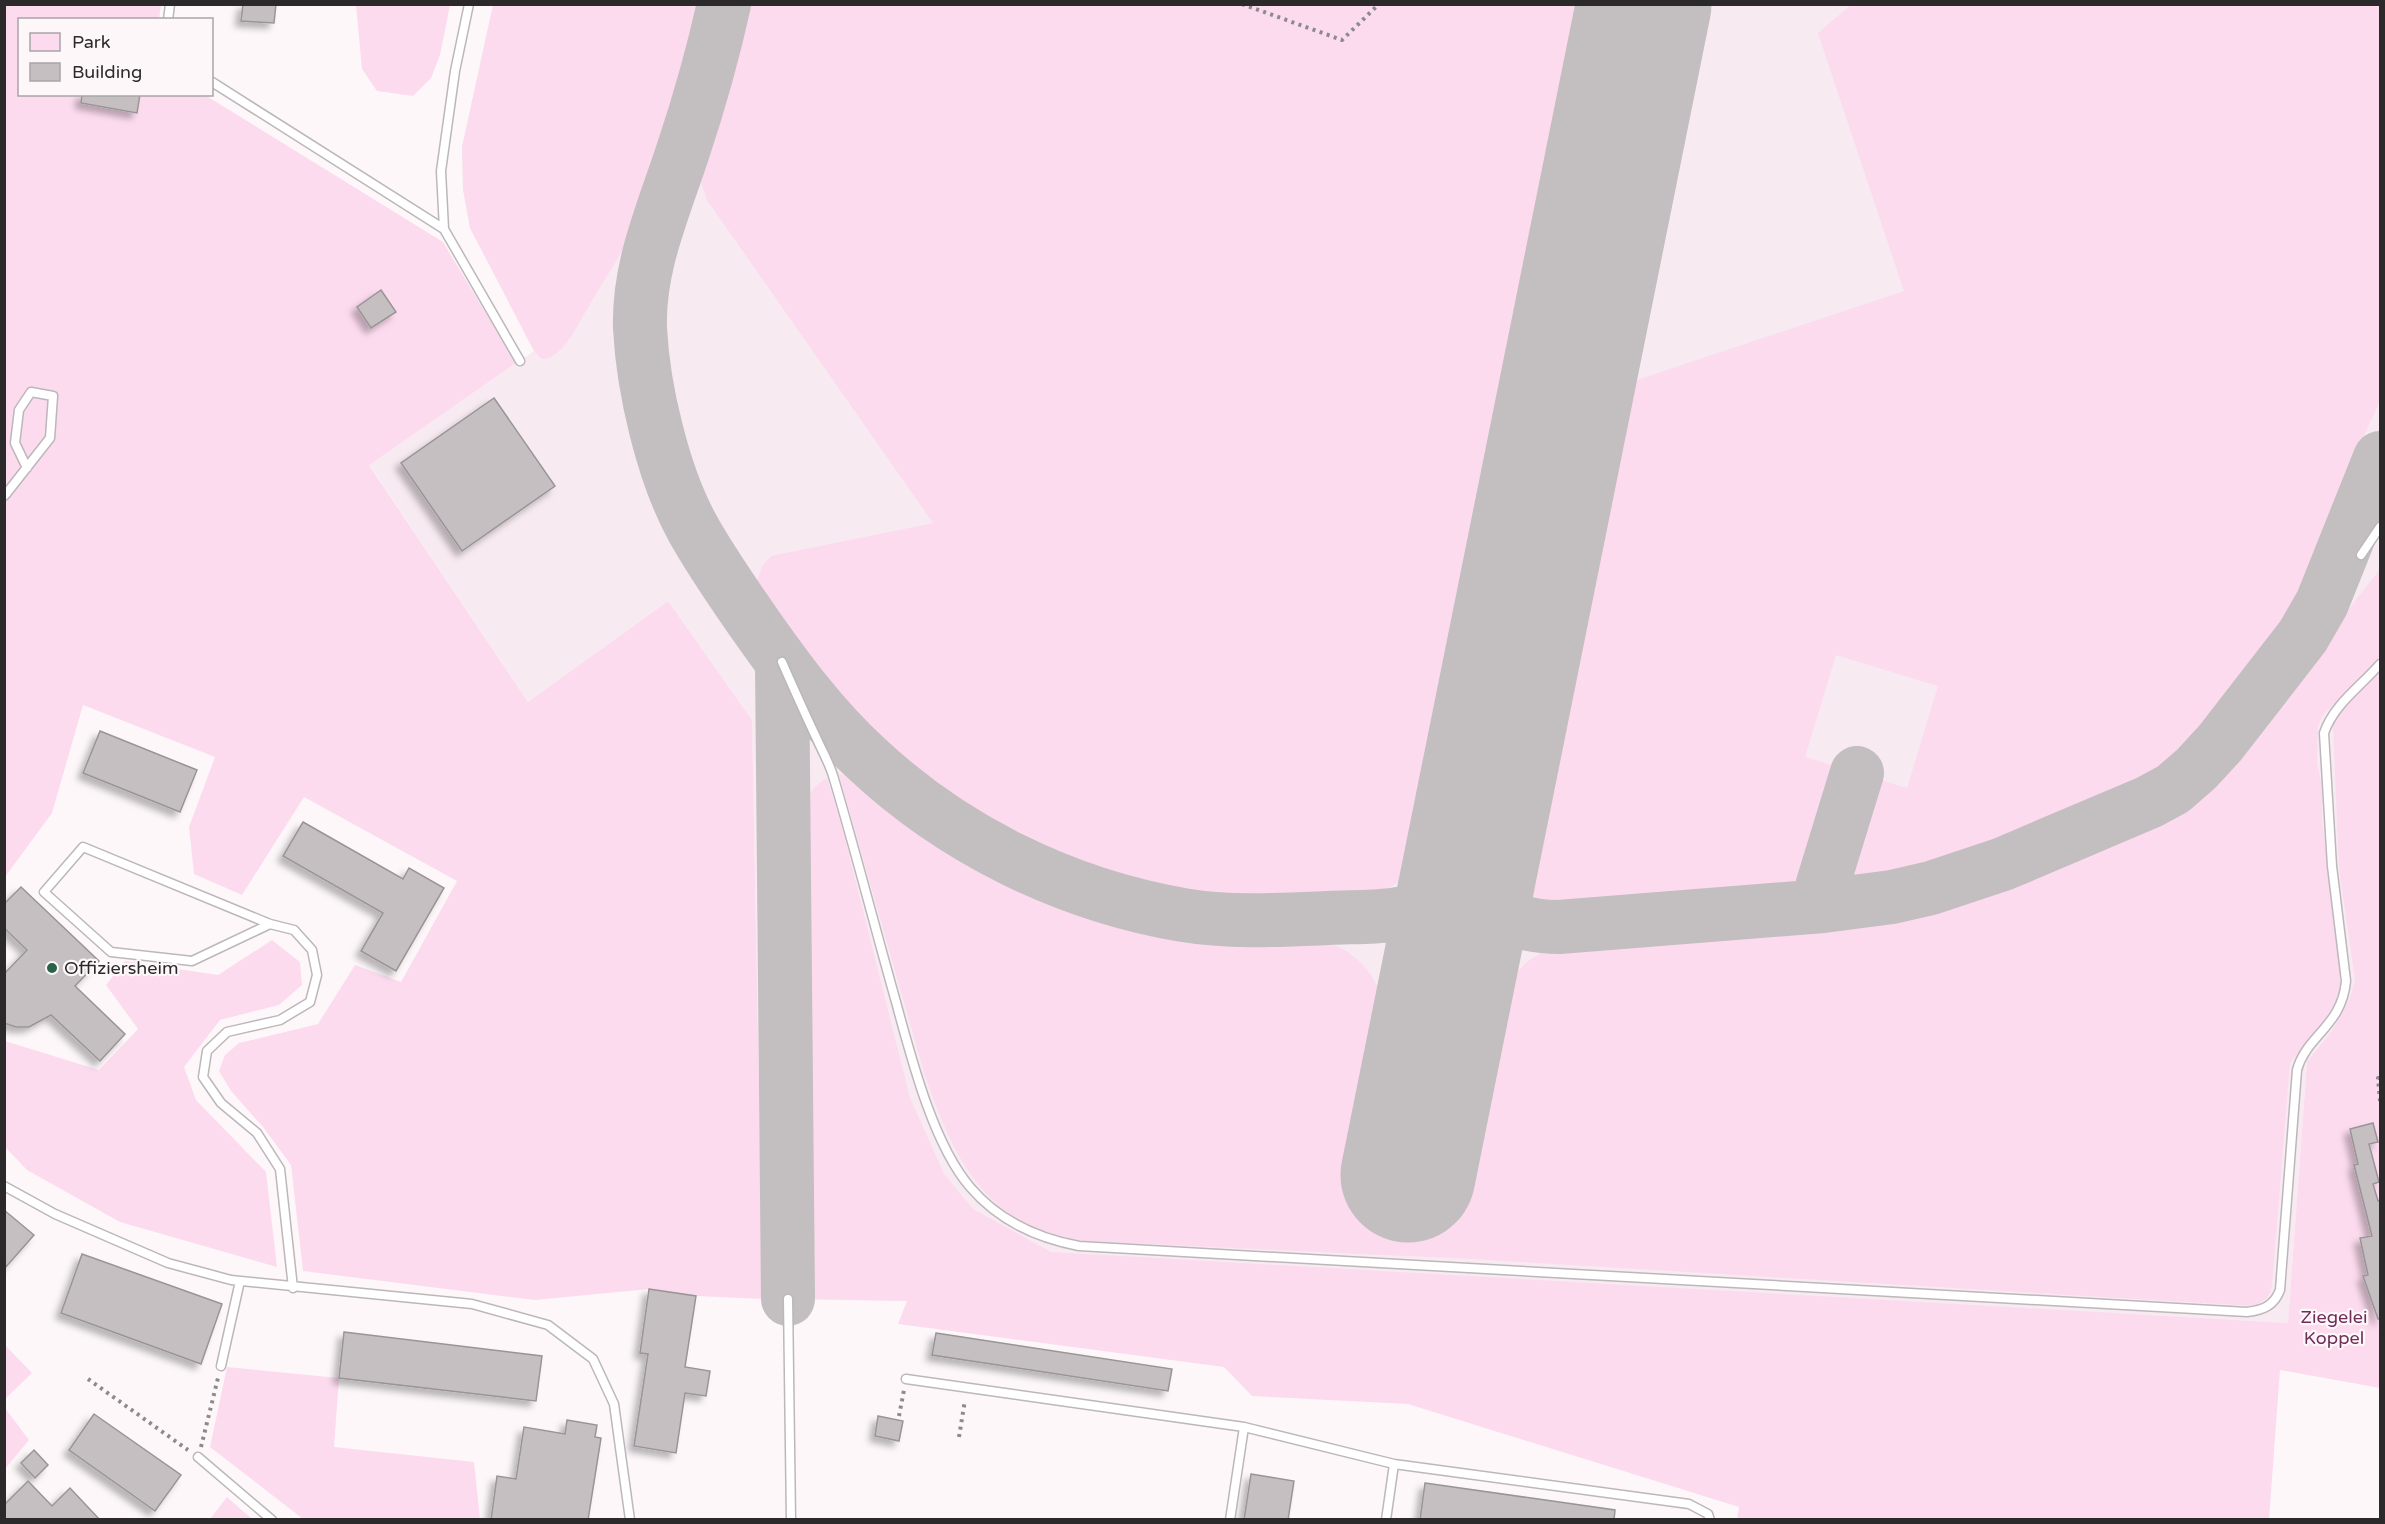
<svg xmlns="http://www.w3.org/2000/svg" width="2385" height="1524" font-family="'Varela Round',sans-serif">
<style>
.built{fill:#f7eaf1}
.green{fill:#fcdbee}
.lines{fill:none;stroke-linecap:round;stroke-linejoin:round}
.taxiway{stroke:#c3bec0;stroke-width:54}
.runway{stroke:#c3bec0;stroke-width:135}
.building{fill:#c5bfc2;stroke:#999597;stroke-width:1.5;filter:url(#shadow)}
.service-casing{stroke:#bcb7ba;stroke-width:11}
.path{stroke:#8e8a8c;stroke-width:4;stroke-dasharray:3 4.5;stroke-linecap:butt}
.service{stroke:#fff;stroke-width:8}
.poi-dot{fill:#2a6249;stroke:#fdf7fa;stroke-width:2}
.labels{text-anchor:middle;dominant-baseline:central;stroke-width:4.5;stroke-linejoin:round;paint-order:stroke}
.poi-label{font-size:18px;fill:#2b292a;stroke:#fdf7fa;text-anchor:start}
.park-label{font-size:18px;fill:#6e2e58;stroke:#fdf7fa}
</style>
<defs>
<filter id="shadow"><feDropShadow dx="-5.5" dy="5.5" stdDeviation="3" flood-color="#0004"/></filter>
</defs>
<rect width="100%" height="100%" fill="#fdf7fa"/>
<path class="built" d="M493,5H2380V1076L2307,1062L2288,1323L1769,1294L908,1301L763,1299L752,720L668,601L528,702L369,464L534,351L470,228L463,189L462,147Z"/>
<path class="green" d="M744,4L1587,5L1416,861L1402,880L1376,895L1340,900L1275,901L1197,897L1130,885L1061,863L1001,834L914,776L857,722L803,656L765,605L756,584L762,566L771,556L933,523L707,200L701,182L702,166L738,35Z
M5,5H161L159,19L20,20V94L205,95L443,242L516,363L369,465L528,702L668,601L752,720L763,1299L696,1296L649,1289L535,1300L303,1271L291,1165L263,1127L231,1091L219,1071L225,1055L239,1043L318,1024L355,965L401,982L457,881L304,797L242,895L194,874L189,827L215,757L83,705L52,813L5,877Z
M356,5H450L440,55L431,78L413,96L377,91L362,69Z
M493,5H703C693,79 659,171 628,239C617,262 601,284 589,306C579,322 563,359 542,359L534,351L470,228L463,189L462,147Z
M1851,5H2380V401L2357,451L2331,530L2304,596L2274,644L2197,740L2160,774L1976,855L1854,883L1847,878L1844,871L1868,776L1907,788L1938,686L1836,655L1805,757L1845,769C1833,813 1827,850 1801,889L1559,910C1543,905 1532,898 1522,885L1622,385L1904,291L1818,33Z
M2380,569V658L2323,715L2318,726L2317,763L2322,786V818L2339,954L2340,987L2333,1009L2290,1063L2272,1285C2270,1297 2265,1301 2254,1306L1472,1259L1062,1240C978,1213 952,1152 925,1076L839,774C867,775 887,800 908,815C975,865 1046,896 1126,918C1159,927 1194,933 1229,936C1276,940 1326,926 1362,964C1374,977 1381,991 1385,1008L1354,1174L1460,1195L1499,1002L1512,977L1528,961L1546,950L1567,944L1822,925L1936,905L2073,854L2158,818L2208,782L2234,756Z
M2380,671V1388L2280,1370L2269,1519H1737L1739,1507L1408,1404L1252,1396L1224,1367L898,1324L907,1301L810,1299L803,814C806,797 812,787 827,778L842,827L910,1098L944,1174L973,1209L1051,1252L2288,1323L2307,1062L2332,1031L2350,998L2355,980L2339,869L2333,725L2340,712Z
M272,940L300,962L302,985L279,1005L220,1020L184,1067L196,1100L266,1172L277,1267L120,1222L27,1170L5,1147V1041L99,1070L138,1029L106,985L125,961L218,975Z
M5,1345L32,1373L5,1399Z
M227,1367L339,1378L334,1447L474,1462L480,1519H303L210,1447Z
M5,1408L29,1440L5,1469Z
M227,1497L252,1519H210Z"/>
<g class="lines">
<path class="taxiway" d="M724,4C713,54 699,103 683,151C664,209 638,266 640,328C643,389 663,474 692,527C710,560 732,591 754,623C787,670 823,719 866,758C953,840 1066,895 1183,915C1230,923 1281,920 1328,918C1401,915 1447,923 1475,842
M782,662L788,1299
M1475,842C1475,854 1474,868 1476,880C1483,917 1527,927 1559,927L1823,906L1892,897L1931,888L2003,864L2149,802L2173,789L2196,769L2220,743L2303,636L2322,603L2380,458
M1823,906L1822,887L1857,773"/>
<path class="runway" d="M1408,1175L1644,4"/>
</g>
<path class="building" d="M243,4H276L274,23L241,21Z
M82,94H140L137,113L81,103Z
M381,290L396,312L371,328L357,307Z
M494,398L555,486L462,551L401,463Z
M100,731L197,770L180,812L83,773Z
M303,822L403,879L409,868L444,888L396,971L361,951L383,913L283,856Z
M21,887L99,961L75,986L125,1034L100,1061L51,1015L29,1027H16L4,1023V974L27,950L4,928V904Z
M2373,1123L2378,1142L2369,1144L2379,1182L2373,1184L2378,1201L2380,1200V1319H2378L2363,1276L2368,1275L2360,1238L2372,1236L2354,1165L2358,1164L2350,1129Z
M4,1210L34,1235L4,1269Z
M82,1254L222,1304L201,1364L61,1313Z
M649,1289L696,1296L685,1367L710,1371L706,1396L685,1393L676,1453L634,1446L648,1354L640,1353Z
M344,1332L542,1356L536,1401L339,1378Z
M936,1333L1172,1369L1168,1391L932,1355Z
M94,1414L181,1475L155,1511L69,1450Z
M878,1416L903,1421L899,1441L875,1436Z
M567,1420L597,1425L595,1437L601,1438L588,1520H491L497,1476L516,1479L524,1427L565,1434Z
M34,1450L48,1465L35,1478L21,1463Z
M1251,1474L1294,1481L1288,1520H1244Z
M28,1481L52,1506L70,1488L100,1520H4V1505Z
M1425,1483L1615,1510L1614,1520H1420Z"/>
<g class="lines">
<g class="service-casing">
<path id="service" d="M469,4L455,71L441,171L444,229L520,361
M168,20L170,4
M212,82L444,229
M4,496L6,494L50,438L53,396L31,392L19,410L15,443L27,468
M2361,555L2380,527
M782,662C793,687 804,712 816,737C822,751 830,764 834,779C856,853 875,928 896,1002C911,1057 933,1144 970,1187C999,1221 1036,1238 1079,1246L2247,1312C2263,1310 2274,1306 2280,1290L2297,1070C2306,1036 2342,1026 2346,981L2332,866L2324,733C2334,704 2360,687 2380,664
M270,924L192,961L111,952L44,892L83,847L270,924L294,930L312,950L317,975L310,1002L280,1020L227,1032L207,1051L203,1077L221,1103L257,1133L280,1169L293,1288
M4,1186L55,1214L168,1263L231,1280L472,1304L548,1325L593,1359L614,1404L630,1520
M788,1299L791,1520
M221,1366L240,1281
M906,1379L1244,1427L1394,1464L1689,1504L1708,1514L1710,1520
M198,1457L272,1520
M1230,1520L1244,1427
M1386,1520L1394,1464"/>
</g>
<path class="path" d="M1242,4L1342,40L1379,4
M2380,1078H2378L2380,1101
M88,1379L188,1450
M899,1416L904,1390
M959,1437L965,1400
M201,1447L218,1378"/>
<use href="#service" class="service"/>
</g>
<circle class="poi-dot" cx="52" cy="968" r="6"/>
<g class="labels">
<g class="poi-label">
<text x="64" y="968">Offiziersheim</text>
</g>
<g class="park-label">
<text x="2334" y="1317">Ziegelei<tspan x="2334" dy="21">Koppel</tspan></text>
</g>
</g>
<rect width="2385" height="1524" fill="none" stroke="#2b292a" stroke-width="12"/>
<rect x="18" y="18" width="195" height="78" fill="#fdf7fa" stroke="#a9a5a7" stroke-width="1.5"/>
<rect x="30" y="33" width="30" height="18" fill="#fcdbee" stroke="#a9a5a7" stroke-width="1.5"/>
<text x="72" y="48" font-size="18" fill="#2b292a">Park</text>
<rect x="30" y="63" width="30" height="18" fill="#c5bfc2" stroke="#a9a5a7" stroke-width="1.5"/>
<text x="72" y="78" font-size="18" fill="#2b292a">Building</text>
</svg>
